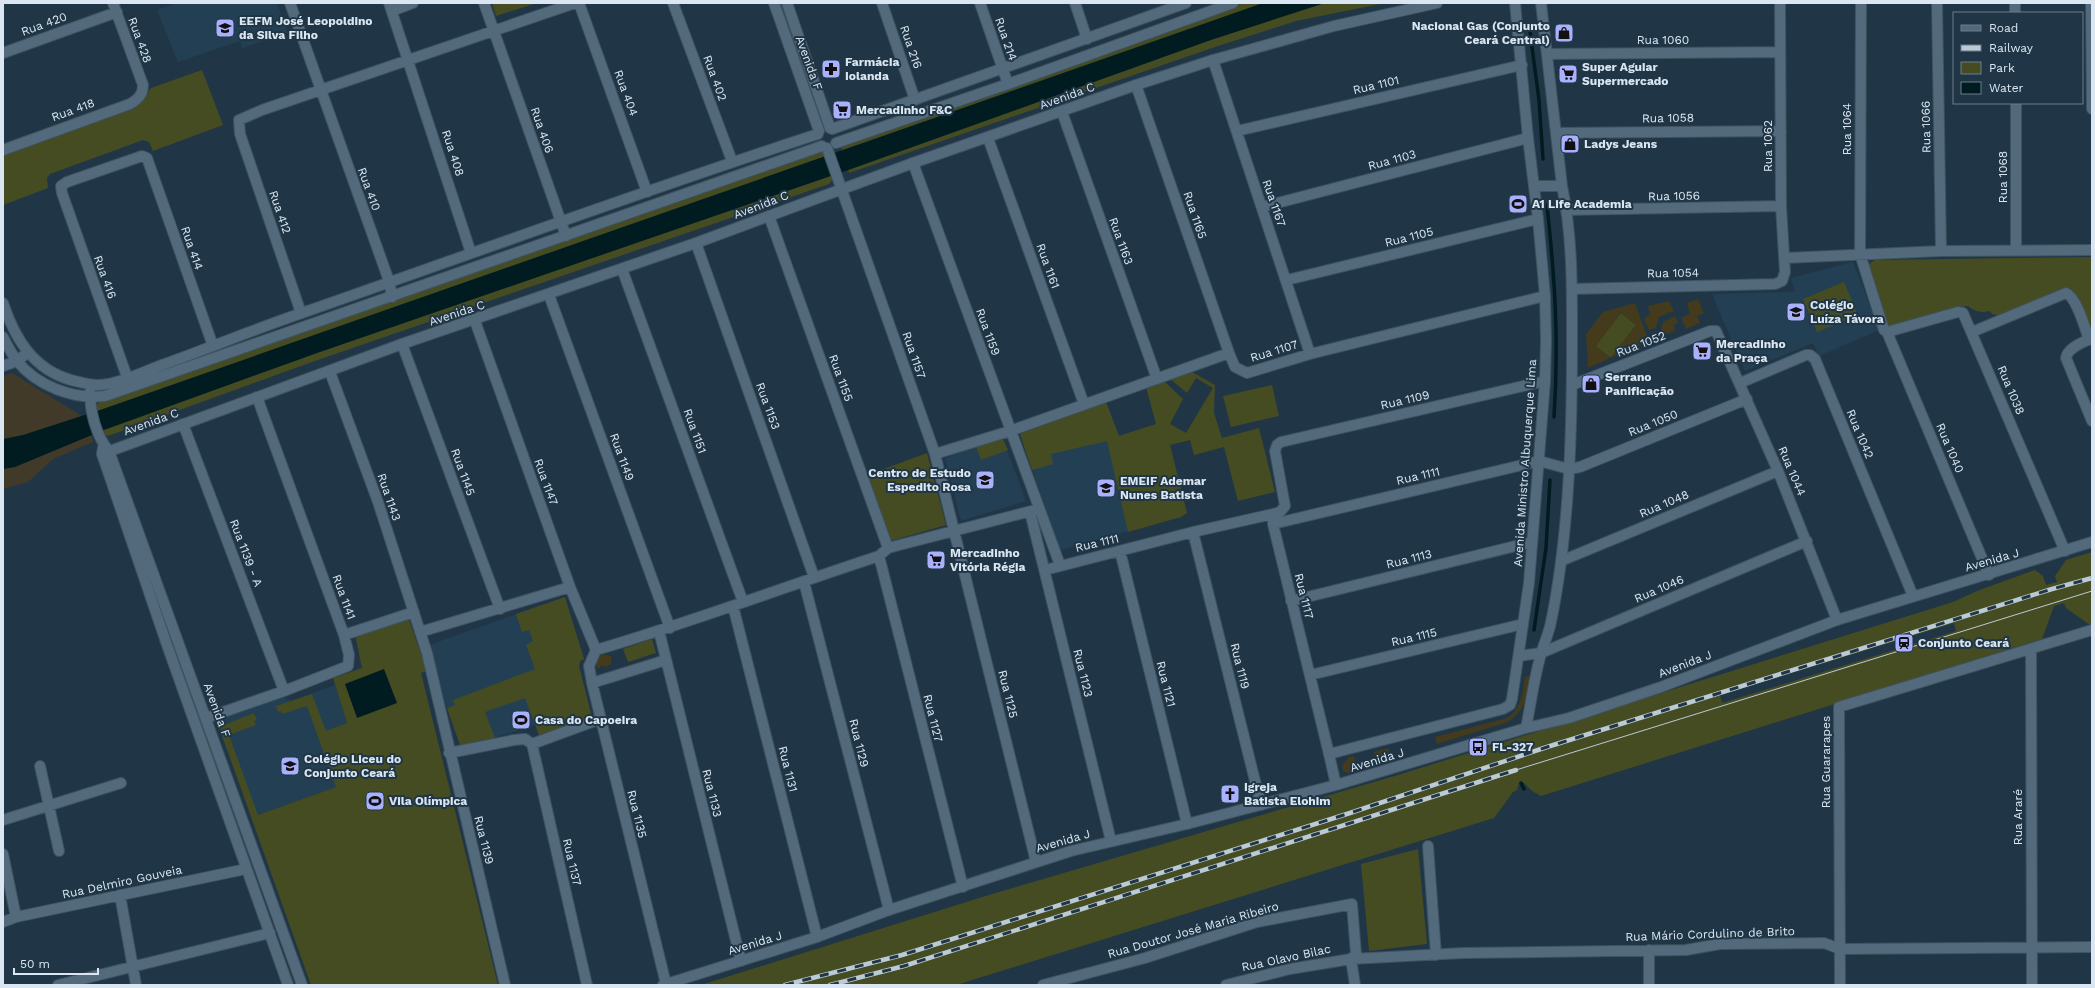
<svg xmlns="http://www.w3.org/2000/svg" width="2095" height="988" font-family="'Work Sans',sans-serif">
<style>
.built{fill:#233f54}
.industrial{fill:#423a29}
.green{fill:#464c21;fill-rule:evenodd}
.sand{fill:#433b1b;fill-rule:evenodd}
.water{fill:#011c21}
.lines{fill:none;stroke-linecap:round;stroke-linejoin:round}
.stream{stroke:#011c21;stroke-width:3.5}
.minor-casing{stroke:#3e525f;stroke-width:12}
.tertiary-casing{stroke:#3e525f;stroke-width:12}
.minor{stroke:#526a7b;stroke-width:10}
.tertiary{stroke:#526a7b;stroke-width:10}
.tram{stroke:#bccad6;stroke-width:1}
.rail-casing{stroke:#bccad6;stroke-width:4.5}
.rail{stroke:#203646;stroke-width:3;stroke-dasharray:9;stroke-linecap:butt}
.labels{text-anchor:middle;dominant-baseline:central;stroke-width:4;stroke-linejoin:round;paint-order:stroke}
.poi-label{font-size:12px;font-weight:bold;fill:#dae7f2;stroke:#203646;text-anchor:start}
.street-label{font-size:12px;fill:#dae7f2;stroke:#203646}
</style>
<rect width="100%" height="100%" fill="#203646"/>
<path class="built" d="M177,3H277L288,33L242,48L240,41L178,62L157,10Z
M1853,262L1879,330L1819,356L1813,343L1745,371L1712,294L1795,292L1791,278Z
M1106,402L1119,436L1157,424L1181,517L1060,550L1020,434Z
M1002,437L1026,501L961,521L945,458Z
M565,597L584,659L580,661L579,666L591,714L539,735L535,725L461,748L426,646Z
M335,685L347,723L336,787L258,815L226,749L219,727L228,714L277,695L292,701Z"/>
<path class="industrial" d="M12,373L85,418L93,442L53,459L28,482L3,489V376Z"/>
<path class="green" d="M492,3H537L496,16Z
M1227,3H1385L1296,21L1218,46L849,173L839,140Z
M202,70L223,125L153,151L149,142L143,140L50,174L47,178L48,188L3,205V152L123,110L144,99L151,88Z
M820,150L824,153L834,178L829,184L312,362L108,436L102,433L93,409L101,400Z
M2092,257V333L2089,331L2073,291L2069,290L2003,316L1992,314L1990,311C1981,313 1976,312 1968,306L1960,307L1890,328L1887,325L1869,264L1875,260Z
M1844,282L1858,315L1817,332L1803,299Z
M1621,313L1636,325L1611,358L1595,346Z
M1192,372L1215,385L1214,413L1222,438L1259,428L1275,492L1238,501L1224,447L1194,455L1190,440L1170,445L1187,513L1181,517L1128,532L1107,441L1051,454L1053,464L1032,470L1020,434L1106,402L1119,436L1156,424L1146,387L1164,381L1183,399L1170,424L1186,433L1213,388L1196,378L1187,393L1170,379Z
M1272,385L1279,416L1231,427L1223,396Z
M1002,437L1008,450L981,460L976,446Z
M927,453L946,525L887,542L865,476Z
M2092,552V624L2090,625L2066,608L2064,603L2054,606L2042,639L1541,796L1532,791L1523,782L1519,783L1517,790L1513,792L1494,818L956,985H701L992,894L1398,775L1953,602L1977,591L2035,570L2043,576L2046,585L2057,582L2055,576L2066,560ZM1954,623L1956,631L1722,703L1720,695Z
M565,597L584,659L580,661L579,666L591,714L589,719L539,735L525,698L485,712L495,738L461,748L447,708L455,705L453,700L535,669L526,645L533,641L529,630L522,632L516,614Z
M408,617L427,671L421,673L498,985H311L219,727L254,713L257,720L254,721L256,725L229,735L258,815L336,787L307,706L282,714L281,711L278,712L276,706L312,694L326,731L347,723L333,678L362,668L355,634Z
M652,639L656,653L628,662L623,649Z
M1418,849L1427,944L1369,951L1361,864Z"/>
<path class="sand" d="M1698,299L1704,313L1697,316L1700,323L1686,329L1681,318L1690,314L1687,303Z
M1669,301L1674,311L1659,317L1656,328L1649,330L1644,319L1650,314L1648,306Z
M1635,303L1649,341L1588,368L1586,334L1603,312ZM1621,313L1636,325L1610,358L1596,346Z
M1675,316L1678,323L1674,325L1675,331L1653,339L1652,337L1660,332L1663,322Z
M602,654L611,656V664L606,667L600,665L601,667L597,668L596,663Z
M1529,676C1530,694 1523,712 1508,722L1437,744L1435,737L1507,718C1522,708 1522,694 1525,677Z
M1388,748L1391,760L1377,764L1374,752Z
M1354,756L1357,770L1348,773L1343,771L1342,766L1349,757Z"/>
<path class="water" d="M1263,3H1325L1211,40L854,168L320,352L104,430L15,467L3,469V439L23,435L100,410Z
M384,669L397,703L357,718L345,684Z"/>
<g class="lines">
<path class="stream" d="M1530,32L1539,100L1543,159
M1547,205C1555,279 1559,342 1554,417
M1534,630L1546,548L1550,480
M1521,783L1524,789"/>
<g class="minor-casing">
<path id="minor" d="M290,3L389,281L392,297
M389,3L471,253
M484,3L566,236
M579,3L647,192
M673,3L732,161
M882,3L915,100
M980,3L1008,84
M1075,3L1087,39
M1861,3L1860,254L1884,330L1887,332L1989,575
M1937,3L1941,251
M2015,3V13
M2091,3L2092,109
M392,11L413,3
M3,53L117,12
M1547,54L1780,52
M1213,60L1310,354
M1136,85L1229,353
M2016,103V250
M1062,112L1157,379
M1237,131L1522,65
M1556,133L1781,131
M988,138L1084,404
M827,148L935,454L1036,862
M3,150L130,104C138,99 143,95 143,85L113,3
M913,163L1060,565
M1262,207L1528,138
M1567,210L1781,206
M769,216L888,548
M696,243L814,577
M1785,258L1941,251L2092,250
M622,269L743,602
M1287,280L1538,219
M1572,289L1775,284L1782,281L1785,272L1781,206L1780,3
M549,295L670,628
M301,313L240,134L239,120L262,110L575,3
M475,321L570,587L596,650
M1887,332L1958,312L1963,313L2065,551
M1972,332L2066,293C2077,298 2085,328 2089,340
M2092,338C2083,342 2067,348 2066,358L2092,421
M402,344L500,609
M3,366L17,361L27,353
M330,372L378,502L427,653L505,985
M127,377L62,193L61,186L67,182L142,156L147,158L213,346
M1740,383L1806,355H1810L1815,359L1913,596
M1572,385L1710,331H1716L1778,471L1837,620
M183,424L284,691
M935,454L1010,431L1229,353L1235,367L1247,373L1310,354L1545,296
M1030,512L1111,841
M1273,524L1539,461L1569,469L1580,467L1747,399
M1193,532L1261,805
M1120,551L1187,824
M879,556L963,887
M1561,561L1778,471
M1045,570L1193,532L1273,514
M804,582L889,910
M1291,601L1532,542
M733,606L817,937
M659,631L741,961
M420,632L570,587
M344,635L414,612
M596,650C692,622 784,587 879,556L888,548L1039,509
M596,650L589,666L592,683L666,984
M2031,650L2032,985
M1519,656L1541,653L1807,541
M1310,675L1523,624
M592,683L666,660
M206,718L284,691L348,666L349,655L344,635L257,397
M532,744L587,985
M449,753L514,740L525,739L532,744L600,719
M1329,754L1273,524V514L1280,512L1285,506L1275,451L1277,445L1281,442L1545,381
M40,766L59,851
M3,820L121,783
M1428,846L1436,955
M3,854L16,917
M120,895L136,985
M3,922L16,917L246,869
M1649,950V985
M58,985L270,933
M1043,985L1145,958L1257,922L1352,904L1356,954L1351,959L1355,985
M1226,985L1290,969L1351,959L1463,953L1686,950L1720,944L1824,943L1840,949L2092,947
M1840,985L1839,707L2092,630"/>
</g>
<g class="tertiary-casing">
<path id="tertiary" d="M774,3L819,131
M787,3L830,128
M832,129L1186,3
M836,143L1008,84L1233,3
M1534,186H1562
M3,303C15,339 33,369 71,380C80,382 89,385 98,385C119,384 143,372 162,365C209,348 255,329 302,313C474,253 645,190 818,134
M3,337C7,345 12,354 17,361C37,386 74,400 105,396L822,146
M90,392C90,412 96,436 109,451L302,985
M103,447L102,454L167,645L288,985
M102,454L402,344L696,243L913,163L1136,85L1213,60L1334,26L1437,3
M1526,728C1531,703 1534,678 1541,654C1544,643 1549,633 1551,622C1569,535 1572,435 1572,346C1572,293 1573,238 1562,186L1541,3
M1336,785L1329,754L1503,709L1510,705L1512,699L1529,583L1545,381L1546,340L1545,296L1538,219L1528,138L1515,3
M663,985L817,937L889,910L1071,851L1187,824L1336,785L1526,728L1569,718L1661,687L1837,620L2092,542"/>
</g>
<use href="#minor" class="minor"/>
<use href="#tertiary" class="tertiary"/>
<path class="tram" d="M1516,770L2092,591"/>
<g class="rail-casing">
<path id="rail" d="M785,985L902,955L1350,813L1547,747L2052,589L2092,578
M830,985L904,966L1516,770"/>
</g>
<use href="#rail" class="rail"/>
</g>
<defs>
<g id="school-square" transform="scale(1)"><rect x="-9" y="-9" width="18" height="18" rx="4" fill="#a9b0fc" stroke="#203646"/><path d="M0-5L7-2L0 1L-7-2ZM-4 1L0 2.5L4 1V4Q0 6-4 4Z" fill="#111"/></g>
<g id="shop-square" transform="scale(1)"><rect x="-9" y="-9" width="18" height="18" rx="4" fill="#a9b0fc" stroke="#203646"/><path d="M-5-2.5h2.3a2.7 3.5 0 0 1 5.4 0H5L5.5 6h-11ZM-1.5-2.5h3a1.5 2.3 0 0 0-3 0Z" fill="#111"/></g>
<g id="pharmacy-square" transform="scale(1)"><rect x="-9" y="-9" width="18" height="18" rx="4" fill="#a9b0fc" stroke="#203646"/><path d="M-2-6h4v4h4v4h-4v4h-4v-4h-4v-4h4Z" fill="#111"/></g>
<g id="supermarket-square" transform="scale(1)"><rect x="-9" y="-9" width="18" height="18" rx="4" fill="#a9b0fc" stroke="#203646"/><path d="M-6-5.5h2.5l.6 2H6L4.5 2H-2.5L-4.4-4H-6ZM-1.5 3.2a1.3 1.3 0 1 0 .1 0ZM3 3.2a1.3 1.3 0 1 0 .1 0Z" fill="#111"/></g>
<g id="stadium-square" transform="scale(1)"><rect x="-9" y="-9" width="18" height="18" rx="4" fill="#a9b0fc" stroke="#203646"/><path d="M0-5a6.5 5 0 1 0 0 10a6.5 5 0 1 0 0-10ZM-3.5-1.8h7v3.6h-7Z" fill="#111"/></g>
<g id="station-square" transform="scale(1)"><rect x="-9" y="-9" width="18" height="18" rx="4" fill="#a9b0fc" stroke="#203646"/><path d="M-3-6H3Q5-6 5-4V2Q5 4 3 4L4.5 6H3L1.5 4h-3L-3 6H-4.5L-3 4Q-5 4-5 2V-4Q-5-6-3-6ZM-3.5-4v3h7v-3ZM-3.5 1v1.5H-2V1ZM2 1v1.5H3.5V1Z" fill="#111"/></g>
<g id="bus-square" transform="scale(1)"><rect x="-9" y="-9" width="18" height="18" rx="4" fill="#a9b0fc" stroke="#203646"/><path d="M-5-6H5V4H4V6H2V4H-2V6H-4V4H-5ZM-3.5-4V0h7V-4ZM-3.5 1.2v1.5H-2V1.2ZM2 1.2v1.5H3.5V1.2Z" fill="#111"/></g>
<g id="church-square" transform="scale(1)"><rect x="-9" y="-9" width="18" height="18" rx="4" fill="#a9b0fc" stroke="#203646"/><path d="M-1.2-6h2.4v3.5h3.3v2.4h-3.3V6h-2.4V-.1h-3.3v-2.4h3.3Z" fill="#111"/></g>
</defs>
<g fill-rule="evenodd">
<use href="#school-square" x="225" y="28"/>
<use href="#shop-square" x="1564" y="33"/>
<use href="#pharmacy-square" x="831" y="69"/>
<use href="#supermarket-square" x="1568" y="74"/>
<use href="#supermarket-square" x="842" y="110"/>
<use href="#shop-square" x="1570" y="144"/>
<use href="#stadium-square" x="1518" y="204"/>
<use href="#school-square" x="1796" y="312"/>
<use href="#supermarket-square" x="1702" y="351"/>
<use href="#shop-square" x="1591" y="384"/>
<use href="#school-square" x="985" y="480"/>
<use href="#school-square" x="1106" y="488"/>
<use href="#supermarket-square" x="936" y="560"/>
<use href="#station-square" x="1904" y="643"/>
<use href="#stadium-square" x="521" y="720"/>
<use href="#bus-square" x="1478" y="747"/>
<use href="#school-square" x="290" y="766"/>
<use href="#church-square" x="1230" y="794"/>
<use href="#stadium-square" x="375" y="801"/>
</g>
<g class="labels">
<g class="poi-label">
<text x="239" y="21">EEFM José Leopoldino<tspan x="239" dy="14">da Silva Filho</tspan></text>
<text x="1550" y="26" text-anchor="end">Nacional Gas (Conjunto<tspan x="1550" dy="14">Ceará Central)</tspan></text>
<text x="845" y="62">Farmácia<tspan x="845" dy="14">Iolanda</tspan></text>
<text x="1582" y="67">Super Aguiar<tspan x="1582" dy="14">Supermercado</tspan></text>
<text x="856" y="110">Mercadinho F&amp;C</text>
<text x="1584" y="144">Ladys Jeans</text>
<text x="1532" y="204">A1 Life Academia</text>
<text x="1810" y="305">Colégio<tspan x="1810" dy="14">Luíza Távora</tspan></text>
<text x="1716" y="344">Mercadinho<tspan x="1716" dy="14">da Praça</tspan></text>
<text x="1605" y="377">Serrano<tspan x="1605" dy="14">Panificação</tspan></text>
<text x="971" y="473" text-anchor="end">Centro de Estudo<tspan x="971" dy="14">Espedito Rosa</tspan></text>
<text x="1120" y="481">EMEIF Ademar<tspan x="1120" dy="14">Nunes Batista</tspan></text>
<text x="950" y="553">Mercadinho<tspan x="950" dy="14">Vitória Régia</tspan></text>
<text x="1918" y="643">Conjunto Ceará</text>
<text x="535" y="720">Casa do Capoeira</text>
<text x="1492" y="747">FL-327</text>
<text x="304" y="759">Colégio Liceu do<tspan x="304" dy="14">Conjunto Ceará</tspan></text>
<text x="1244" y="787">Igreja<tspan x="1244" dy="14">Batista Elohim</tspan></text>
<text x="389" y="801">Vila Olímpica</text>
</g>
<g class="street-label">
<text transform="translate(44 24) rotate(-20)">Rua 420</text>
<text transform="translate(1006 39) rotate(71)">Rua 214</text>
<text transform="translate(140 40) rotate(70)">Rua 428</text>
<text x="1663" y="40">Rua 1060</text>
<text transform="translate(911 47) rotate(71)">Rua 216</text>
<text transform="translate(809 63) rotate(70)">Avenida F</text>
<text transform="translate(715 78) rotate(70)">Rua 402</text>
<text transform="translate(1376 85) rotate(-13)">Rua 1101</text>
<text transform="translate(626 93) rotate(70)">Rua 404</text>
<text transform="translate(1067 96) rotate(-20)">Avenida C</text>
<text transform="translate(73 110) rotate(-20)">Rua 418</text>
<text transform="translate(1668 118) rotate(-1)">Rua 1058</text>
<text transform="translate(1926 127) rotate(-91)">Rua 1066</text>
<text transform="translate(1847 129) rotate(-90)">Rua 1064</text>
<text transform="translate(542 130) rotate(71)">Rua 406</text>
<text transform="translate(1768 146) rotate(-90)">Rua 1062</text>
<text transform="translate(453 153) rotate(72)">Rua 408</text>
<text transform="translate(1392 160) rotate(-15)">Rua 1103</text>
<text transform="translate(2003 177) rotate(-90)">Rua 1068</text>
<text transform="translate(369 189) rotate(70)">Rua 410</text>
<text transform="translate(1674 196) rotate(-1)">Rua 1056</text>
<text transform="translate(1274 203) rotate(71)">Rua 1167</text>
<text transform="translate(761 205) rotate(-21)">Avenida C</text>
<text transform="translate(280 212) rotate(71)">Rua 412</text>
<text transform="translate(1195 215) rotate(71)">Rua 1165</text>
<text transform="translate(1409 237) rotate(-14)">Rua 1105</text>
<text transform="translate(1121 241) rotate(70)">Rua 1163</text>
<text transform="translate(192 248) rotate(71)">Rua 414</text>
<text transform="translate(1048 266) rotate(70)">Rua 1161</text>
<text transform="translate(1673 273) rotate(-1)">Rua 1054</text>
<text transform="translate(105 277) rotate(70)">Rua 416</text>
<text transform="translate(457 313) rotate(-18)">Avenida C</text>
<text transform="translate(988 332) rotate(70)">Rua 1159</text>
<text transform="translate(1641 344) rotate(-21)">Rua 1052</text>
<text transform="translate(1274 351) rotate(-17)">Rua 1107</text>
<text transform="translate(914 355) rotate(71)">Rua 1157</text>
<text transform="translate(841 378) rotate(70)">Rua 1155</text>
<text transform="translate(2011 390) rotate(67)">Rua 1038</text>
<text transform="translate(1405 400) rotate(-13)">Rua 1109</text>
<text transform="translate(768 406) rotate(70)">Rua 1153</text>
<text transform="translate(151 422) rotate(-20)">Avenida C</text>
<text transform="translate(1653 423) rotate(-22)">Rua 1050</text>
<text transform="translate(695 431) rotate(70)">Rua 1151</text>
<text transform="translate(1860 434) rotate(67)">Rua 1042</text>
<text transform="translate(1950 448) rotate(67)">Rua 1040</text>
<text transform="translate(622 457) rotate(70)">Rua 1149</text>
<text transform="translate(1525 463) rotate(-86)">Avenida Ministro Albuquerque Lima</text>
<text transform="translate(1792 471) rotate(67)">Rua 1044</text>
<text transform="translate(463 472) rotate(70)">Rua 1145</text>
<text transform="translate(1418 476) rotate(-13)">Rua 1111</text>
<text transform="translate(546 482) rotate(70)">Rua 1147</text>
<text transform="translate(389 497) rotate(71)">Rua 1143</text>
<text transform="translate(1664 504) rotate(-23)">Rua 1048</text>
<text transform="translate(1097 543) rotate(-13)">Rua 1111</text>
<text transform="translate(246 553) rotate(69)">Rua 1139 - A</text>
<text transform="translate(1409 559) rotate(-14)">Rua 1113</text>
<text transform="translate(1992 560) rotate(-16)">Avenida J</text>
<text transform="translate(1659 589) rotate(-23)">Rua 1046</text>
<text transform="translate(1304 596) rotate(76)">Rua 1117</text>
<text transform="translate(344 597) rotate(70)">Rua 1141</text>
<text transform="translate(1414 637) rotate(-13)">Rua 1115</text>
<text transform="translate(1685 664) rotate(-21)">Avenida J</text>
<text transform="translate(1240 666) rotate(76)">Rua 1119</text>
<text transform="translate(1083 673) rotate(76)">Rua 1123</text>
<text transform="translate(1166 684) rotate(76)">Rua 1121</text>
<text transform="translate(1008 694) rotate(76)">Rua 1125</text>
<text transform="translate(217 710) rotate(70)">Avenida F</text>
<text transform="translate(933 718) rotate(76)">Rua 1127</text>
<text transform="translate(859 743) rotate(76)">Rua 1129</text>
<text transform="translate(1377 760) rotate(-17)">Avenida J</text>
<text transform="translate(1826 762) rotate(-90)">Rua Guararapes</text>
<text transform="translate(788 769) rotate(76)">Rua 1131</text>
<text transform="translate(712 793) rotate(76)">Rua 1133</text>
<text transform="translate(637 814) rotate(76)">Rua 1135</text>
<text transform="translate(2018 817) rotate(-90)">Rua Araré</text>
<text transform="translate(484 840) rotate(76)">Rua 1139</text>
<text transform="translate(1063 841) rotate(-16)">Avenida J</text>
<text transform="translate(572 862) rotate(77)">Rua 1137</text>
<text transform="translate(122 882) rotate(-12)">Rua Delmiro Gouveia</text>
<text transform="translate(1193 930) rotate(-16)">Rua Doutor José Maria Ribeiro</text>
<text transform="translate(1710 934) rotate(-2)">Rua Mário Cordulino de Brito</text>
<text transform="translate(755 943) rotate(-17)">Avenida J</text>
<text transform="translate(1286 958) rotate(-12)">Rua Olavo Bilac</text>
</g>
</g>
<rect width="2095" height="988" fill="none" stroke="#dae7f2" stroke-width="8"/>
<rect x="1953" y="12" width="130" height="92" fill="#203646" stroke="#6a7d8b"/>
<rect x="1961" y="25" width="20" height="6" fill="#526a7b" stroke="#6a7d8b"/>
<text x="1989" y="32" font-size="12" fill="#dae7f2">Road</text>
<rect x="1961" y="45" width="20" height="6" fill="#bccad6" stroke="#6a7d8b"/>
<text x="1989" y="52" font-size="12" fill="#dae7f2">Railway</text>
<rect x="1961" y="62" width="20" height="12" fill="#464c21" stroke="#6a7d8b"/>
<text x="1989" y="72" font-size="12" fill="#dae7f2">Park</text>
<rect x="1961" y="82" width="20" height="12" fill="#011c21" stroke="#6a7d8b"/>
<text x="1989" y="92" font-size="12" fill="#dae7f2">Water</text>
<path d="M14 968v6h84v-6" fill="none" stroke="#dae7f2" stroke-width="2"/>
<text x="20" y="968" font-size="12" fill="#dae7f2" stroke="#203646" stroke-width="3" paint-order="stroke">50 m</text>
</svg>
